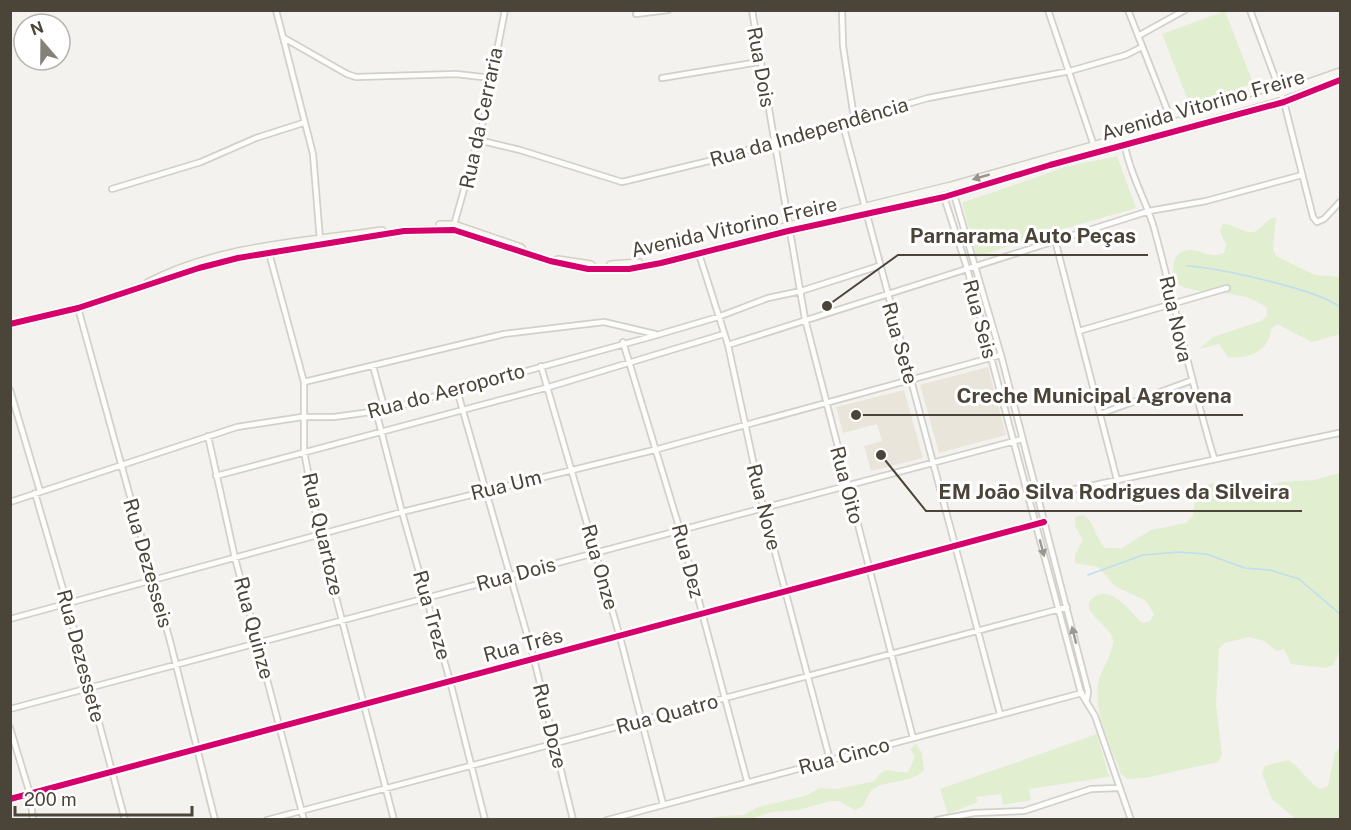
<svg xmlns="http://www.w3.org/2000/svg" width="1351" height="830" font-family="'Public Sans',sans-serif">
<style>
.education{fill:#eae5da}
.green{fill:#e1eecf}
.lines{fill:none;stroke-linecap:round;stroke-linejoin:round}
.stream{stroke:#c0ddf1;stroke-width:1.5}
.street-casing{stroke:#d2d0cb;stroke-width:8}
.secondary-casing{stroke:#d3cfc5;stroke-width:10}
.street{stroke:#fdfdfc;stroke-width:4.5}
.secondary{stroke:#f7f6f1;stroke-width:7}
.cycleway-casing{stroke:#fff;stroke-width:10}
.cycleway{stroke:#d6006c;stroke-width:6}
.oneway{fill:#98948c}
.oneway2{fill:#9b9791}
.labels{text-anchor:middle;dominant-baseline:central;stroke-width:6;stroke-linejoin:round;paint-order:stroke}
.street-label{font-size:20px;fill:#4b4439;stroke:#fff}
.leader{fill:none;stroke:#4b4439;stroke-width:2}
.callout-dot{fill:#4b4439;stroke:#fff;stroke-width:2}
.callout-label{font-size:21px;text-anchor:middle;font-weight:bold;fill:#4b4439;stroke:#fff;stroke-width:6;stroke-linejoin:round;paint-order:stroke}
</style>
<rect width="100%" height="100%" fill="#f4f2ee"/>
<path class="education" d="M988,367L1006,435L939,453L920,385Z
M904,390L923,458L871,471L864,446L882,441L877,424L843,433L836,407Z"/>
<path class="green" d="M1225,11L1253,83L1191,108L1162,34Z
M1117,156L1136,208L1036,237L977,257L962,203L1065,167Z
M1276,217L1273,249L1276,256L1315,275L1340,277V334L1312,342L1277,324L1271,329C1269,351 1248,360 1228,357L1219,344L1199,349L1213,337L1261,321L1267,316V308C1243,287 1206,298 1179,285C1169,273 1171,249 1192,250C1205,251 1210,259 1224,253L1226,245L1220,231L1223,224C1234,224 1246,236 1256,231C1264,226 1266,219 1276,217Z
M1340,473V651L1333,665L1326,668L1291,664L1284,649L1277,651L1264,641L1249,637L1224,643L1219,649L1216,704L1222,754L1218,762L1145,778L1127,779L1121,774C1111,746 1094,715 1098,685C1100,669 1112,658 1113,641C1114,626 1070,608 1098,595C1113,588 1132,613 1142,623L1150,621L1154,614L1146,601L1115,586L1098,567L1075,563V555L1083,540L1075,526V517L1083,515C1095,522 1095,538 1105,548H1122L1151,530L1186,523L1193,515L1195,499L1206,486L1213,483L1254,491L1279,482L1314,480Z
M1097,734L1109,777L1029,789L1031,800L1003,805L1001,794L976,797L978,802L948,814L940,789Z
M916,744L922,753L924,770C910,785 885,779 872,790C868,794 866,801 863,806L855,810L839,801H830L798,810L772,812L750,819H707L720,816L744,815L758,807L805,796L820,788L837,789L875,781C883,763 894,774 908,772L915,757L910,749Z
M1340,747V819H1296L1272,799L1262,774L1265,766L1288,760C1302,768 1307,782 1320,789L1328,786L1335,753Z"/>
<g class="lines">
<path class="stream" d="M1187,266C1219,268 1316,289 1340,307
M1088,575L1143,555L1178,552L1206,554L1245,568L1270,570L1299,579L1340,614"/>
<g class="street-casing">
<path id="street" d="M276,10L313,154L320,240
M752,10L805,319L913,738
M842,10L843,46L854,118
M1048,10L1094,146
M1128,10L1172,122
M1250,10L1284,102L1313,217L1317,222L1324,219L1340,202
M636,14L668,10
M1138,36L1185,10
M284,38L347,74L356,77L456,74L491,78
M662,78L759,62
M842,121L1000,714
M478,140L520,150L622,182L713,160L928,98L1070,71L1126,55L1142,47
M1125,146C1130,175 1146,200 1154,228C1175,305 1191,382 1214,458
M112,189L201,162L256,138L303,123
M953,191L1001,355L1088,691L1087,699
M944,197L967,268L1081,693L1095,716L1131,820
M454,225L484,118L505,10
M1055,240L1117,480
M269,253L304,382V451L320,536L394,820
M699,254L728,345L763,507L830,760
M78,308L170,641L215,820
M1079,331L1227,288
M623,342L680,530L747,781
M728,345L1149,211L1206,201L1302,175
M373,366L385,410
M541,366L620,637L663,804
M304,382L504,334L604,322L655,334
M10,390L40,491
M457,390L534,659L573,820
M376,411L402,512L450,681L485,820
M1100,414L1190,381
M208,436L235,558L304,820
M216,476L549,387L724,334
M35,493L67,603L125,820
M1038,497L1339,433
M10,502L237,427L302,417H334L385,410L657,335L718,317L768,298L801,291L879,266
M10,619L402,512L658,449L1001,355
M10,709L1022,439
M10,728L30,794L33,820
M10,799L1044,522
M267,820L1067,607
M607,820L1082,693
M937,820L974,813L1024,811L1091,789L1118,788"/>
</g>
<g class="secondary-casing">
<path id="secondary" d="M440,225H454L521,248
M781,228L951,186L1280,93L1340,72
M558,260L591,265
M611,265L639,263
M148,283C219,246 304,242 382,231
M10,324L78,308L199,268L238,258L404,231L454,230L550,261L588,269H629L661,263L788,231L944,197L1050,165L1284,102L1340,80"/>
</g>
<use href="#street" class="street"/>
<use href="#secondary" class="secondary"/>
<g class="cycleway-casing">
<path id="cycleway" d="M10,324L78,308L199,268L238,258L404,231L454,230L550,261L588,269H629L661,263L788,231L944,197L1050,165L1284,102L1340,80
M10,799L1044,522"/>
</g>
<use href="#cycleway" class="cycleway"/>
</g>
<defs><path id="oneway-solid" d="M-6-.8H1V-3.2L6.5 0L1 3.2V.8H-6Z" transform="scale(1.5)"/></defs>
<use class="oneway" href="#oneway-solid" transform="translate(981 177) rotate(164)"/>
<g class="oneway2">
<use href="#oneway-solid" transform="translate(1042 548) rotate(75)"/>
<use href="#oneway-solid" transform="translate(1074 635) rotate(-104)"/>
</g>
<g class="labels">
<g class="street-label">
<text transform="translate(761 67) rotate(80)">Rua Dois</text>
<text transform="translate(1203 105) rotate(-16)">Avenida Vitorino Freire</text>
<text transform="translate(481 118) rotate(-78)">Rua da Cerraria</text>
<text transform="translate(809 132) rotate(-16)">Rua da Independência</text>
<text transform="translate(734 227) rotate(-13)">Avenida Vitorino Freire</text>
<text transform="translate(980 319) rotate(75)">Rua Seis</text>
<text transform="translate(1176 319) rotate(77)">Rua Nova</text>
<text transform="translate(900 343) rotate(74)">Rua Sete</text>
<text transform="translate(446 391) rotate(-15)">Rua do Aeroporto</text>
<text transform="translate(506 485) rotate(-14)">Rua Um</text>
<text transform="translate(847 485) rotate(75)">Rua Oito</text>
<text transform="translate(764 507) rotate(76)">Rua Nove</text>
<text transform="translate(323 534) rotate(77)">Rua Quartoze</text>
<text transform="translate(688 561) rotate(75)">Rua Dez</text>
<text transform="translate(148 563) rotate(74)">Rua Dezesseis</text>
<text transform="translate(600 567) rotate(74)">Rua Onze</text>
<text transform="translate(516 574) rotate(-15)">Rua Dois</text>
<text transform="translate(432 615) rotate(74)">Rua Treze</text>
<text transform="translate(254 628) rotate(75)">Rua Quinze</text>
<text transform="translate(523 645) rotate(-15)">Rua Três</text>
<text transform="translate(81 656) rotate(75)">Rua Dezessete</text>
<text transform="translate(667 714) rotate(-15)">Rua Quatro</text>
<text transform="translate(550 726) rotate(76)">Rua Doze</text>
<text transform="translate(844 756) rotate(-15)">Rua Cinco</text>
</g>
</g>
<path class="leader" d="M827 306L898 255H1148M856 415L944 415H1243M881 455L926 511H1302"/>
<g class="callout-dot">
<circle cx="827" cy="306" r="6"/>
<circle cx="856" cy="415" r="6"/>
<circle cx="881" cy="455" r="6"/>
</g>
<g class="callout-label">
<text x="1023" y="243">Parnarama Auto Peças</text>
<text x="1094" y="403">Creche Municipal Agrovena</text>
<text x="1114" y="499">EM João Silva Rodrigues da Silveira</text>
</g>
<rect width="1351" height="830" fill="none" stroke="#4b4439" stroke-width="24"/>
<g transform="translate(42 42) rotate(340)"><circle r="28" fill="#ffffff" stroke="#b7b4b0" stroke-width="1.5"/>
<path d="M0-4.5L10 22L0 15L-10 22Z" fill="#868178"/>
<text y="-9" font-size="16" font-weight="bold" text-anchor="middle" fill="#4b4439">N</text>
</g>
<path d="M15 806v9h177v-9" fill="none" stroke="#4b4439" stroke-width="3"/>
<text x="24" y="806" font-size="18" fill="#4b4439" stroke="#ffffff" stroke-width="4.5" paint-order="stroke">200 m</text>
</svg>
